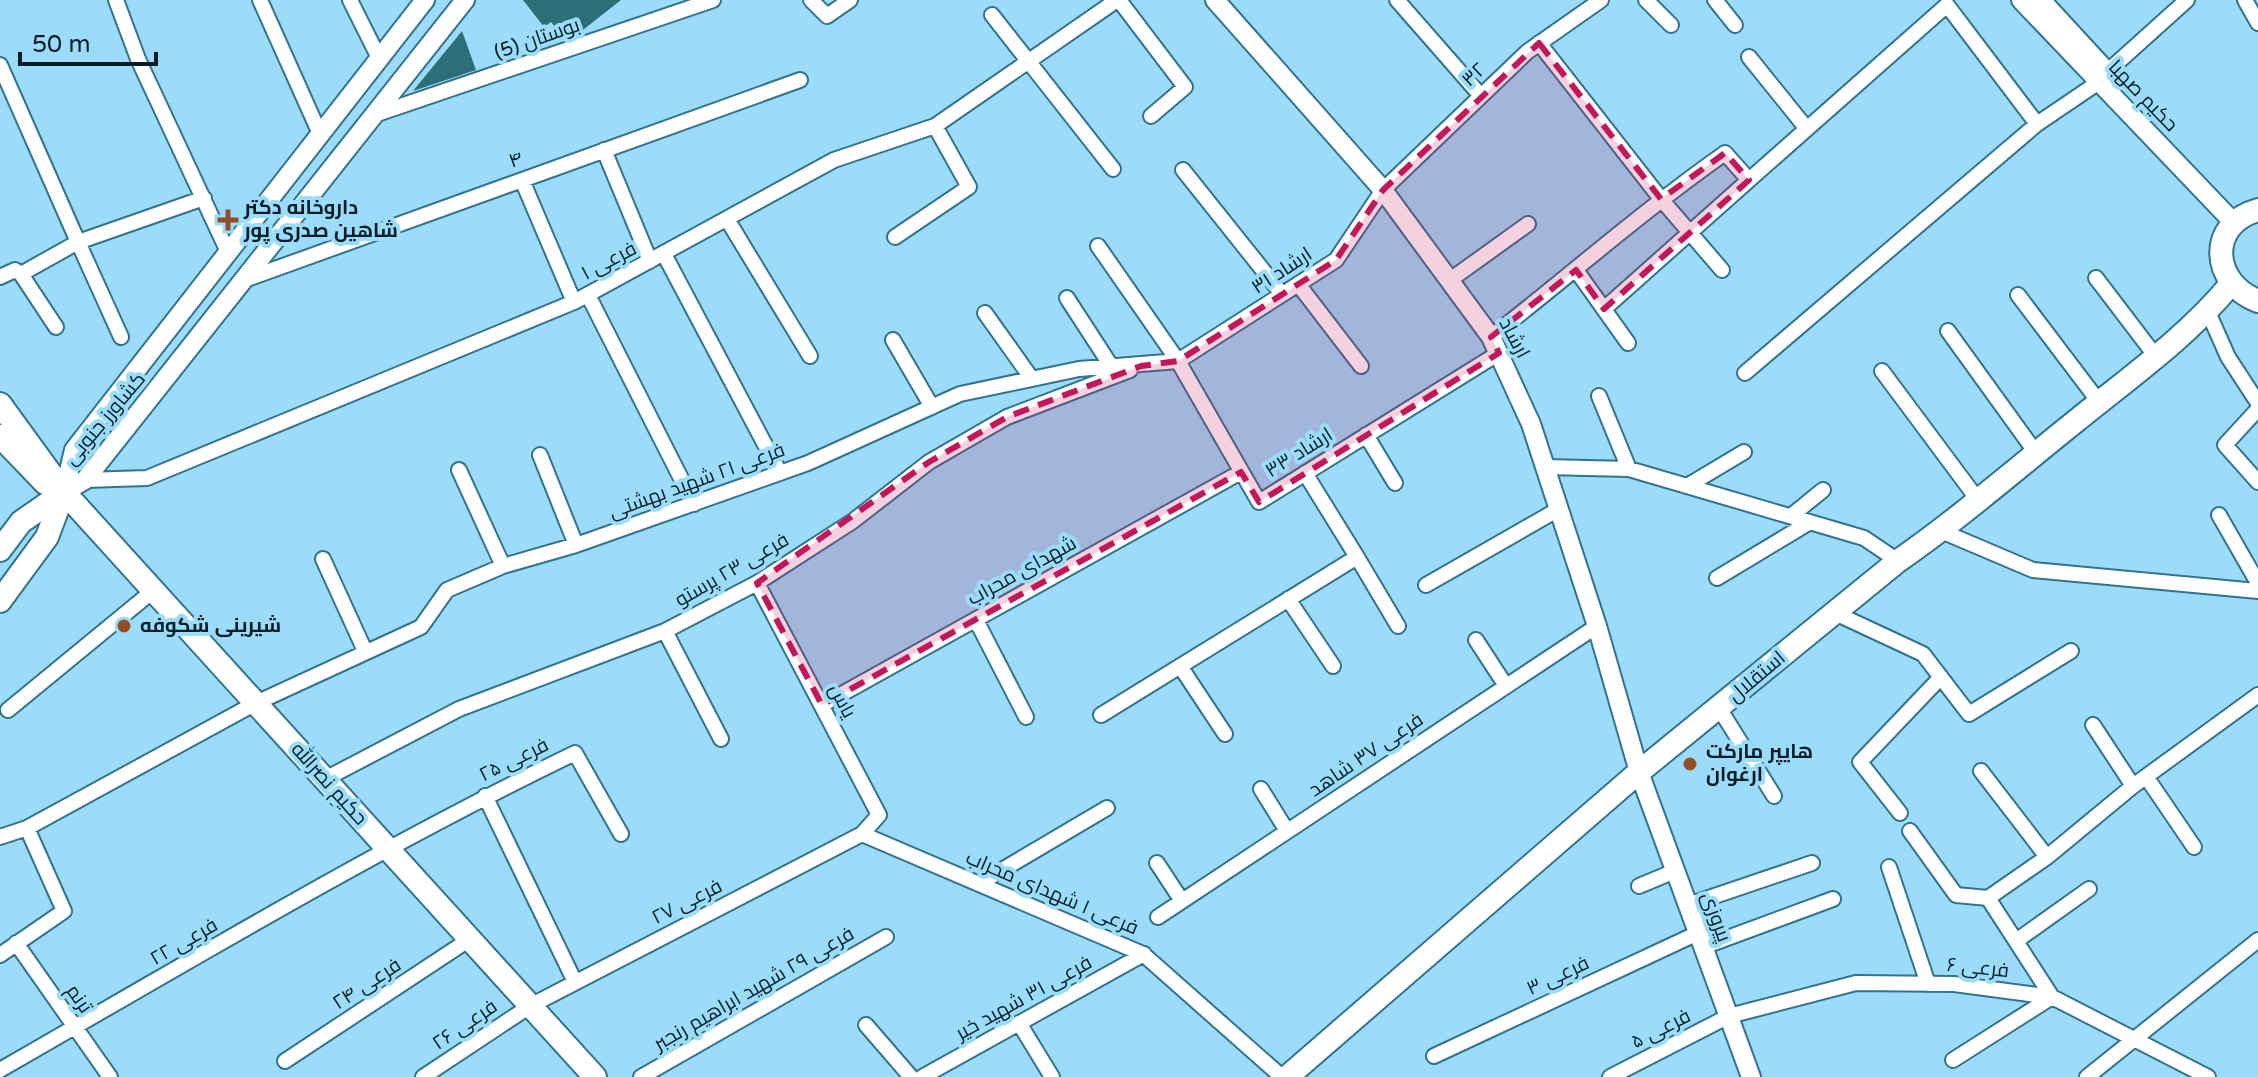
<svg xmlns="http://www.w3.org/2000/svg" width="2258" height="1077" font-family="'Varela Round',Cairo,sans-serif">
<style>
.building{fill:#2d6e77}
.lines{fill:none;stroke-linecap:round;stroke-linejoin:round}
.minor-casing{stroke:#33738e;stroke-width:18}
.tertiary-casing{stroke:#33738e;stroke-width:22}
.secondary-casing{stroke:#33738e;stroke-width:26}
.minor{stroke:#fff;stroke-width:14}
.tertiary{stroke:#fff;stroke-width:18}
.secondary{stroke:#fff;stroke-width:22}
.marked{fill:#c2185b;fill-opacity:0.2;stroke:#c2185b;stroke-width:6;stroke-dasharray:16 10;stroke-linejoin:round}
.poi-dot{fill:#944e26;stroke:#9bdcfa;stroke-width:3}
.labels{text-anchor:middle;dominant-baseline:central;stroke-width:8;stroke-linejoin:round;paint-order:stroke}
.street-label{font-size:20px;fill:#021d28;stroke:#9bdcfa}
.poi-label{font-size:20px;font-weight:bold;fill:#021d28;stroke:#9bdcfa;text-anchor:start}
</style>
<rect width="100%" height="100%" fill="#9bdcfa"/>
<path class="building" d="M523,0H621L574,37L565,40L551,22L544,27Z
M462,31L476,70L413,91Z"/>
<g class="lines">
<g class="minor-casing">
<path id="minor" d="M116,0L138,59L228,252
M260,0L320,134
M350,0L379,58
M811,0L827,16L850,0
M1119,0L1185,87L1151,116
M1397,0L1481,96
M1646,0L1671,25
M1715,0L1735,25
M2245,0L2258,23
M992,15L1113,169
M1539,43L1661,199L1722,270
M1749,57L1807,129
M0,65L78,242L204,198
M2107,72L2187,0
M374,115L713,0
M604,150L650,261
M1183,170L1282,294
M522,180L574,302
M727,219L810,356
M895,237L969,187L935,126
M1098,246L1178,361L1259,502L1499,353
M664,254L780,473
M1576,270L1628,343
M21,274L56,327
M0,277L15,270L21,274L78,242L121,337
M2096,278L2157,358
M247,279L800,80
M1450,280L1528,224
M1298,284L1361,366
M588,295L694,504
M2018,295L2099,402
M1067,298L1115,372
M1604,309L1749,180
M2208,312L2228,357L2258,403
M985,313L1032,379
M1948,331L2036,453
M1491,337C1569,276 1644,210 1725,153L1749,180L1947,5L2037,124
M893,340L932,407
M1882,371L1978,500
M1745,373L2037,124L2099,82
M1599,396L1629,469
M2258,409L2225,445L2258,482
M1366,435L1395,483
M540,455L576,545
M1545,467L1629,469L1864,538L1898,561
M459,470L503,566
M85,480L147,478L574,302L834,160L935,126L1117,0
M1687,486L1744,452
M2219,515L2258,583
M1791,516L1823,490
M1941,531L2033,570L2258,591
M1357,557L1398,626
M323,559L365,651
M1717,578L1810,522
M1426,585L1559,509
M1288,599L1333,666
M1835,613L1923,654L1969,714L2071,651
M976,620L1026,717
M665,631L721,739
M1476,640L1506,686
M1180,666L1225,734
M822,705L1241,472
M1719,708L1774,796
M8,710L154,590
M1101,715L1357,557L1305,473
M2093,725L2133,786
M1981,771L2047,857
M2147,778L2194,847
M325,779L459,709L665,631L757,583L853,521L929,462L1007,417L1130,370
M1261,789L1287,831
M485,796L575,982
M1900,813L1860,762L1941,677
M1910,831L1956,895L1988,898L2047,857L2133,786L2258,695
M862,834L1143,954L1282,1077
M0,837L27,828L256,703L421,627L447,590L503,566L576,545L808,463L960,394L1079,369L1178,361L1336,260L1383,190L1527,52L1601,0
M1157,863L1182,901
M1889,867L1928,984
M980,883L1107,808
M1639,886L1675,871
M1688,905L1812,863
M1158,917L1597,626
M2016,941L2089,889
M16,943L110,1077
M1703,947L1833,899
M0,955L64,911L27,828
M1019,1023L1052,1077
M866,1025L911,1077
M1434,1056L1698,933
M1953,1060L2052,997L1988,898
M285,1061L470,939
M0,1070C190,961 378,848 575,753L621,834
M423,1077L530,1006L862,834L879,815L757,583
M641,1077L886,937
M922,1077L1144,954
M1610,1077L1729,1016L1856,983L1954,984L2052,997L2208,1077
M2087,1077L2258,940"/>
</g>
<g class="tertiary-casing">
<path id="tertiary" d="M1215,0L1383,190L1491,337L1531,424L1597,626L1639,772L1751,1077
M2021,0L2234,223
M2041,0L2112,77
M64,492L85,480L465,0
M64,492L74,450L425,0"/>
</g>
<g class="secondary-casing">
<path id="secondary" d="M2258,210C2207,224 2211,283 2258,301
M0,404L64,492L595,1077
M0,436L45,483
M0,550L21,522L64,492
M0,601L47,537L64,492
M1287,1077L1639,772L1898,561C1960,518 2017,468 2076,421C2130,377 2186,338 2231,284"/>
</g>
<use href="#minor" class="minor"/>
<use href="#tertiary" class="tertiary"/>
<use href="#secondary" class="secondary"/>
</g>
<path class="marked" d="M1539,43L1661,199L1725,153L1749,180L1604,309L1576,270L1491,337L1499,353L1259,502L1241,472L822,705L757,583L929,462L1007,417L1141,366L1178,361L1336,260L1383,190Z"/>
<g class="poi-dot">
<path d="M224 208h8v8h8v8h-8v8h-8v-8h-8v-8h8z"/>
<circle cx="124" cy="626" r="8"/>
<circle cx="1690" cy="764" r="8"/>
</g>
<g class="labels">
<g class="street-label">
<text transform="translate(537 39) rotate(-19)">بوستان (5)</text>
<text transform="translate(1474 75) rotate(-43)">۳۲</text>
<text transform="translate(2143 96) rotate(46)">حکیم صهبا</text>
<text transform="translate(516 160) rotate(-20)">۴</text>
<text transform="translate(609 261) rotate(-28)">فرعی ۱</text>
<text transform="translate(1282 271) rotate(-33)">ارشاد ۳۱</text>
<text transform="translate(1514 338) rotate(62)">ارشاد</text>
<text transform="translate(105 419) rotate(-50)">کشاورز جنوبی</text>
<text transform="translate(1299 453) rotate(-32)">ارشاد ۳۳</text>
<text transform="translate(697 481) rotate(-20)">فرعی ۲۱ شهید بهشتی</text>
<text transform="translate(732 570) rotate(-30)">فرعی ۲۳ پرستو</text>
<text transform="translate(1022 571) rotate(-29)">شهدای محراب</text>
<text transform="translate(1757 677) rotate(-40)">استقلال</text>
<text transform="translate(842 701) rotate(62)">یاس</text>
<text transform="translate(1366 755) rotate(-34)">فرعی ۳۷ شاهد</text>
<text transform="translate(514 760) rotate(-26)">فرعی ۲۵</text>
<text transform="translate(329 784) rotate(48)">حکیم نصرالله</text>
<text transform="translate(1052 893) rotate(23)">فرعی ۱ شهدای محراب</text>
<text transform="translate(687 902) rotate(-27)">فرعی ۲۷</text>
<text transform="translate(1716 917) rotate(70)">پیروزی</text>
<text transform="translate(184 942) rotate(-30)">فرعی ۲۲</text>
<text transform="translate(1978 968) rotate(6)">فرعی ۶</text>
<text transform="translate(1558 976) rotate(-25)">فرعی ۳</text>
<text transform="translate(367 984) rotate(-33)">فرعی ۲۴</text>
<text transform="translate(754 989) rotate(-30)">فرعی ۲۹ شهید ابراهیم رنجبر</text>
<text transform="translate(1024 998) rotate(-29)">فرعی ۳۱ شهید خیر</text>
<text transform="translate(79 999) rotate(55)">ترنم</text>
<text transform="translate(465 1025) rotate(-34)">فرعی ۲۶</text>
<text transform="translate(1661 1029) rotate(-27)">فرعی ۵</text>
</g>
<g class="poi-label">
<text x="244" y="208">داروخانه دکتر<tspan x="244" dy="23">شاهین صدری پور</tspan></text>
<text x="140" y="626">شیرینی شکوفه</text>
<text x="1706" y="752">هایپر مارکت<tspan x="1706" dy="23">ارغوان</tspan></text>
</g>
</g>
<path d="M20 52v12h136v-12" fill="none" stroke="#021d28" stroke-width="4"/>
<text x="32" y="52" font-size="24" fill="#021d28" stroke="#9bdcfa" stroke-width="6" paint-order="stroke">50 m</text>
</svg>
